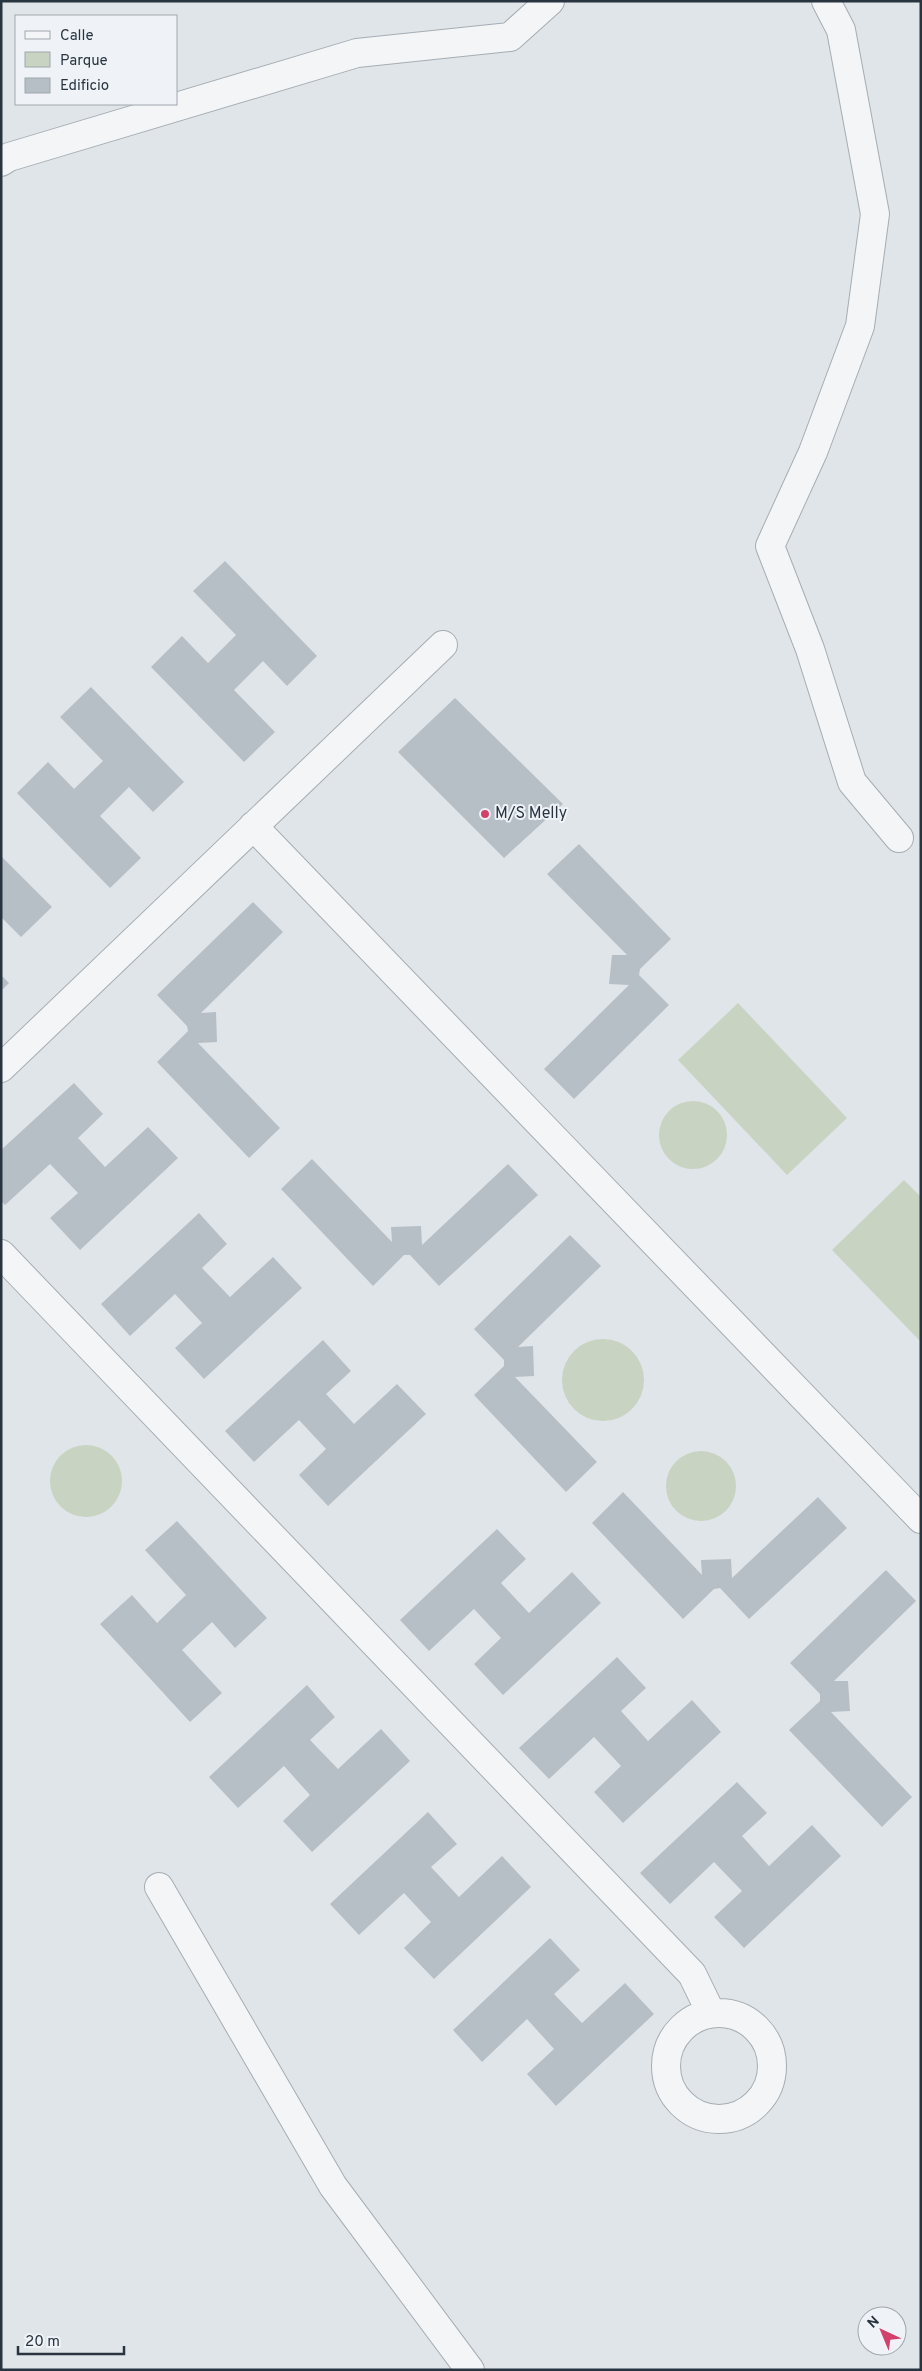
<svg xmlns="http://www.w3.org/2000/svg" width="922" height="2371" font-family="Overpass,sans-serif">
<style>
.green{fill:#c8d3c1}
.building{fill:#b7bfc6}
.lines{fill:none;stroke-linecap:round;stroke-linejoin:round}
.minor-casing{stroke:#a5adb3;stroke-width:30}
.minor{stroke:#f3f5f7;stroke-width:28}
.poi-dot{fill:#d2416c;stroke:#eff3f7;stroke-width:2}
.labels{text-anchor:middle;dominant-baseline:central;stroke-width:4;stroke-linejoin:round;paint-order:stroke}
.poi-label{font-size:16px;fill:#283541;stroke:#eff3f7;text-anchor:start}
</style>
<rect width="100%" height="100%" fill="#e0e5e9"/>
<path class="green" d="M738,1003L847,1118L787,1175L678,1060Z
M659 1135a34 34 0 1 1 68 0a34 34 0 1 1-68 0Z
M904,1180L921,1197V1342L832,1250Z
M562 1380a41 41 0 1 1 82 0a41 41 0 1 1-82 0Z
M50 1481a36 36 0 1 1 72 0a36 36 0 1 1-72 0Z
M666 1486a35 35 0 1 1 70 0a35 35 0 1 1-70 0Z"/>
<path class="building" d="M225,561L317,656L287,686L263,661L234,690L275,732L244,762L151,667L182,636L208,663L236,635L193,591Z
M91,687L184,782L153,812L129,787L100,816L141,858L110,888L17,793L48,762L74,789L103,761L60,717Z
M455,698L563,804L504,858L398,752Z
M579,844L671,939L640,969L639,975L669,1005L574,1099L544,1069L629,985L609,984L612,955H627L547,874Z
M1,856L52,907L21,937L1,917Z
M253,902L283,932L201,1013L216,1012L217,1042L198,1043L280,1128L249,1158L157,1062L188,1031L187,1026L157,995Z
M1,975L9,983L1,991Z
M74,1083L103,1114L78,1138L105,1167L148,1127L178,1158L80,1250L50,1218L78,1193L50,1164L5,1205L1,1201V1150Z
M312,1159L392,1242L391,1227L421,1226L422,1245L508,1164L538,1195L439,1286L410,1255H404L373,1286L281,1189Z
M199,1213L227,1244L202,1268L230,1297L273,1257L302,1288L204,1379L175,1348L202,1323L175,1294L130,1336L101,1304Z
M570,1235L601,1266L518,1347L533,1346L534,1376L515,1377L597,1462L566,1492L474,1395L504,1366V1360L474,1329Z
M323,1340L351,1371L326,1394L354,1424L397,1384L426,1414L328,1506L299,1475L326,1449L299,1420L254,1462L225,1431Z
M623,1492L702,1575L701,1560L731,1559L732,1578L818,1497L847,1528L749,1619L720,1588L714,1589L683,1619L592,1523Z
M177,1521L267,1618L235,1648L212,1622L182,1650L222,1693L190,1722L100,1624L132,1595L157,1623L186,1595L145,1550Z
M497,1529L526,1559L501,1583L529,1613L572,1572L601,1603L503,1695L474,1664L501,1638L474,1609L429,1651L400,1620Z
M886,1570L916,1601L834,1681H848L850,1711L831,1712L912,1797L882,1827L789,1730L820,1701V1694L790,1663Z
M617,1657L646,1688L621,1711L648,1741L692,1700L721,1732L623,1823L594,1792L621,1766L594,1737L549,1779L519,1748Z
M307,1685L335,1717L310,1740L338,1769L381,1729L410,1761L312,1852L283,1821L310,1795L284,1766L238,1808L209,1777Z
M737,1782L767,1813L742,1836L769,1866L812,1825L841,1856L744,1948L714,1917L742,1891L714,1862L670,1904L640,1873Z
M428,1812L457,1844L431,1867L459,1897L502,1856L531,1887L434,1979L404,1948L431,1922L404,1893L359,1935L330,1904Z
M550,1938L580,1970L554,1994L582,2023L625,1983L654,2014L556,2106L527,2074L554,2049L527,2019L482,2062L453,2030Z"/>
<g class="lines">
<g class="minor-casing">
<path id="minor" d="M826,1L841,30L875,214L860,326L813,452L770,546L810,649L852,782L899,838
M1,162L9,157L357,53L510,37L550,1
M253,826L921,1519
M1,1068L443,645
M1,1254L692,1974L711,2013
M159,1887L333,2186L470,2370
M666 2066a53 53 0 1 1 106 0a53 53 0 1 1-106 0Z"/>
</g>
<use href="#minor" class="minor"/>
</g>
<circle class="poi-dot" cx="485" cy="814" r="5"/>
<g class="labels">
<g class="poi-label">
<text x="495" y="814">M/S Melly</text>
</g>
</g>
<rect width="922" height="2371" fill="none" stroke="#283541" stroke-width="5"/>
<rect x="15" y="15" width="162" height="90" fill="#eff3f7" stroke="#9fa7ae"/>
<rect x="25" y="31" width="25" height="8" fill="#f3f5f7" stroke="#9fa7ae"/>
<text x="60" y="40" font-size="15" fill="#283541">Calle</text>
<rect x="25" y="52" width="25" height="15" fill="#c8d3c1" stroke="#9fa7ae"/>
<text x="60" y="65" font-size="15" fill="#283541">Parque</text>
<rect x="25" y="78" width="25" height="15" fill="#b7bfc6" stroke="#9fa7ae"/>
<text x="60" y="90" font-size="15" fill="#283541">Edificio</text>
<g transform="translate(882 2331) rotate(316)"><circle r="24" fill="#eff3f7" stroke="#9fa7ae"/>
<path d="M0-4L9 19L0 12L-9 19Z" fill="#d2416c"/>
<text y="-8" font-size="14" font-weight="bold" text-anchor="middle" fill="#283541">N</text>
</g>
<path d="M18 2346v8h106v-8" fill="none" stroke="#283541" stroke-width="2.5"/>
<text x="25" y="2346" font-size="15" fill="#283541" stroke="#eff3f7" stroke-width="4" paint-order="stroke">20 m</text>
</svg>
